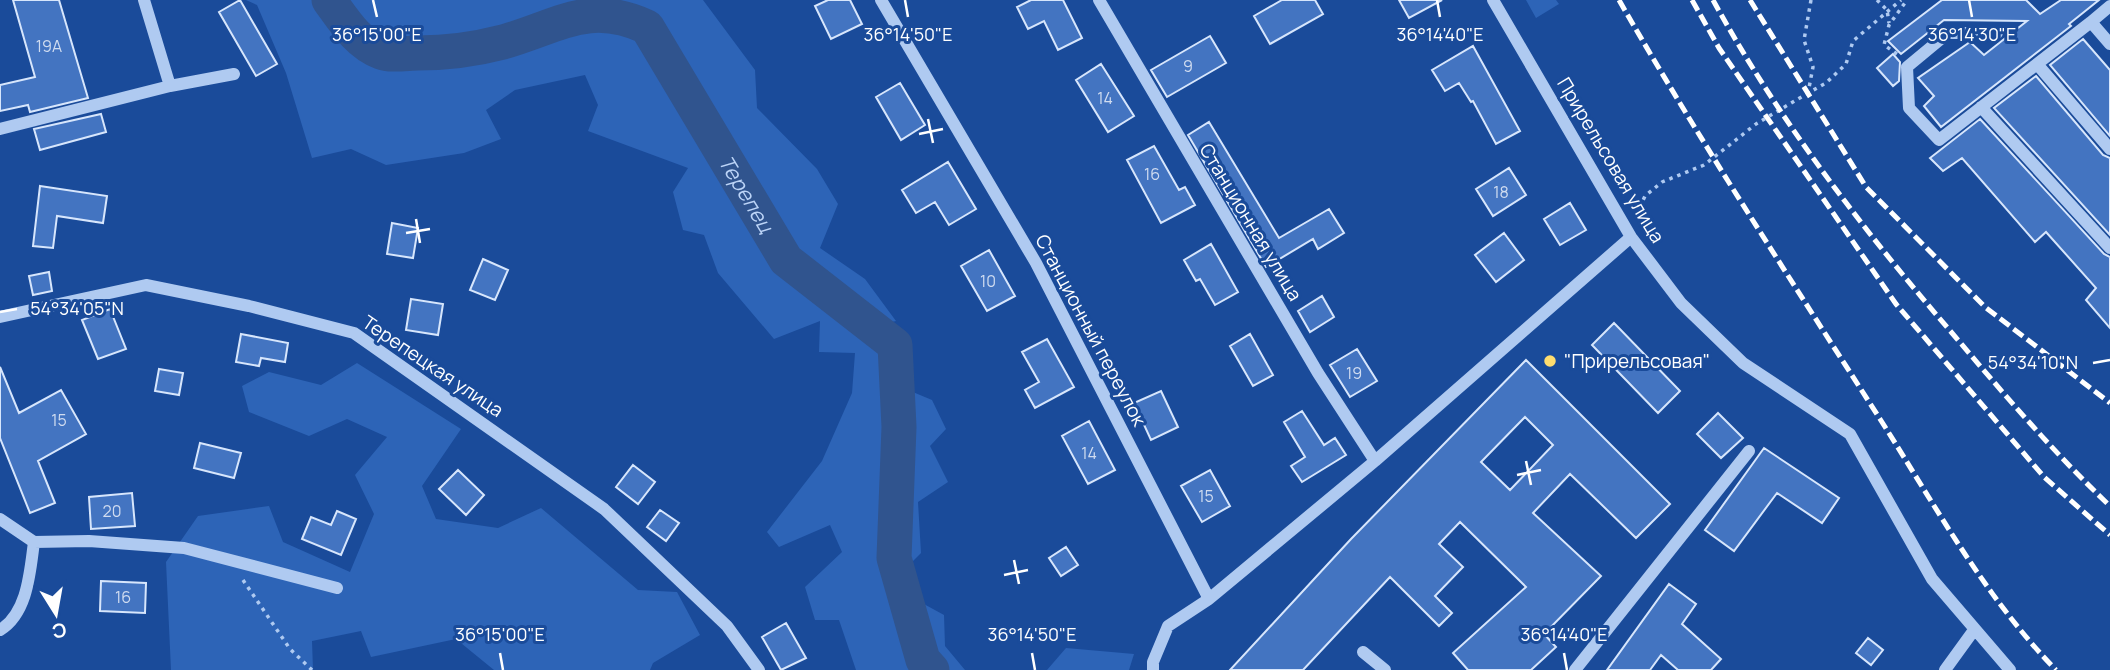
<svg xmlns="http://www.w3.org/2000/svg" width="2110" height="670" font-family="Manrope,sans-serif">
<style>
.green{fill:#2d64b7}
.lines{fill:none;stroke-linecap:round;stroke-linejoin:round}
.river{stroke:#30548e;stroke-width:35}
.building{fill:#4374c1;stroke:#d7e6fc;stroke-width:2;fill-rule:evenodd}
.path{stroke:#afcaf1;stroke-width:3.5;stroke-dasharray:3.5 5;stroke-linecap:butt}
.minor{stroke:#afcaf1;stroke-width:12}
.rail{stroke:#fff;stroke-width:5;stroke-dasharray:12 5;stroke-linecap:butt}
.ticks{fill:none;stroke:#fff;stroke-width:2.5}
.poi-dot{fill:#ffdd6f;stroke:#1a4b9a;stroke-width:2.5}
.labels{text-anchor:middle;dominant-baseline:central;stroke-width:6;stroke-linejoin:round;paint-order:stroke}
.number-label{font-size:16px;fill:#d0dcf0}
.street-label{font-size:19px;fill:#fff;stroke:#1a4b9a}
.poi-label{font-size:19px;fill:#fff;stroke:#1a4b9a;text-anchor:start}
.water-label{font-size:21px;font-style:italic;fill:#bcd4f7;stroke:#1a4b9a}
.ticks-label{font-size:18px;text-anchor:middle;fill:#fff;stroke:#1a4b9a;stroke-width:6;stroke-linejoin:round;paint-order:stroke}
</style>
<rect width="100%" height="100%" fill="#1a4b9a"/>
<path class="green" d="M246,0H703L755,70L757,108L817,169L838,204L820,248L865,279L896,321L860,329L882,352L884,380L932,400L946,429L930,446L948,482L918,502L921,553L911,563L922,603L944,615L945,646L965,670H856L839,620H815L805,587L842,552L830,525L779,547L767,532L822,461L852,393L855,353L819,352L820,321L774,339L718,273L704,235L683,230L673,192L688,168L588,131L598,105L585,75L515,90L486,110L501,139L464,153L386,165L351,149L312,158L286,73L257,5Z
M1526,0H1556L1559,4L1536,18Z
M357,363L461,429L422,486L436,519L498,528L541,508L638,590L677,592L700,635L653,663L650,670H494L456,639L371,657L361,631L312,641L313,670H171L166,562L198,516L269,506L283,542L350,572L374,514L355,475L387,437L347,419L309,436L249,412L242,386L269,372L321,385Z
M1066,648L1134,654L1129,670H1047Z"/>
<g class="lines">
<path class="river" id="s1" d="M329,0C343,19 357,43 381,52C391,56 408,53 418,53C446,53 476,49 503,42C559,26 589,0 647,27L786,260L895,345L899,427L894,558L923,660L932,670"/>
</g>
<path class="building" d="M13,0H59L88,98L30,112L28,105L0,111V85L35,77Z
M240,0L277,64L256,76L219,12Z
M828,0H850L862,24L831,39L815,6Z
M1031,0H1063L1082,38L1058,50L1044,21L1028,29L1017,7Z
M1282,0H1315L1323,14L1270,44L1254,16Z
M1399,0H1442L1409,18Z
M1942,0H2026L2040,14L2061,0H2099L2069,24L2071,26L1941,127L1924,106L1934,96L1918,78L1970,42L1984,55L2027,21L1944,20L1901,54L1888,41Z
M1210,36L1226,63L1167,97L1151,70Z
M2083,39L2110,70V136L2050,65Z
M1473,46L1520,131L1496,144L1473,101L1471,102L1459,83L1445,91L1432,70Z
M1893,54L1900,62L1899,81L1893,86L1877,68Z
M1101,64L1134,116L1108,132L1076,80Z
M2036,76L2103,155L2110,158V235L1994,108Z
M900,83L925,125L901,140L876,97Z
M101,114L106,132L40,150L34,129Z
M1980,119L2104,254L2110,257V328L2086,300L2096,288L2046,232L2035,242L1962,158L1943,171L1930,158Z
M1209,122L1279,238L1329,209L1344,233L1318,249L1313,239L1266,267L1188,135Z
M1154,146L1179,190L1185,187L1195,205L1161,223L1127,160Z
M948,162L976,209L949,225L935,202L916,213L902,190Z
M1509,168L1526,195L1493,216L1476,189Z
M40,186L107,196L103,223L57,216L53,248L33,246Z
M1570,203L1586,230L1560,245L1544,219Z
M392,223L418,228L413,258L387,254Z
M1504,233L1524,260L1496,282L1475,255Z
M1211,244L1238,292L1215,305L1200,279L1196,281L1184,260Z
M989,250L1015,296L987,311L961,266Z
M483,259L508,270L495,300L470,290Z
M49,272L52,291L33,295L29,276Z
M1322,296L1334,317L1310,332L1298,311Z
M411,299L443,304L438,335L406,330Z
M110,309L126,349L98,359L82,320Z
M1614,323L1680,391L1658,413L1592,345Z
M241,334L288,343L285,362L261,358L259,366L236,362Z
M1250,334L1273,375L1253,386L1230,346Z
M1047,339L1074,387L1035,408L1025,390L1039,382L1022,352Z
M1357,349L1377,381L1350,397L1330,365Z
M1526,360L1670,504L1636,538L1570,474L1533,513L1601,576L1544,634L1556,647L1531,670H1468L1453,653L1526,587L1460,522L1439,544L1463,567L1435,596L1452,613L1439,626L1390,577L1303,670H1230L1351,539ZM1525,417L1553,445L1510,490L1481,462Z
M0,367L19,413L61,390L86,434L38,461L55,503L30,513L0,438Z
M159,369L183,373L179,395L155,391Z
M1161,391L1178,427L1151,440L1134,403Z
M1302,411L1324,445L1335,438L1346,455L1302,482L1291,466L1305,457L1284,422Z
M1718,413L1743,438L1721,458L1697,434Z
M1089,421L1115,470L1088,484L1062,436Z
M200,443L241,453L234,478L194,468Z
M1764,448L1839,498L1822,523L1777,493L1734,551L1705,530Z
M633,465L655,482L638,504L616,487Z
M458,470L484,495L466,515L439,489Z
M1210,470L1230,506L1202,522L1181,486Z
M132,493L135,526L91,529L89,497Z
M660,510L679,523L666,541L647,527Z
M337,511L356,519L341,555L302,539L311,517L331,525Z
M1066,547L1078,565L1061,576L1049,558Z
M101,581L146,583L145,613L100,611Z
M1669,584L1696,604L1682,624L1721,659L1711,670H1678L1661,655L1650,670H1607Z
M786,623L806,658L781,670L762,637Z
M1868,638L1883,650L1871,665L1856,653Z"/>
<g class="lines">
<path class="path" d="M1811,0L1804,40L1813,67L1808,93L1826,83L1846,64L1853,41L1901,0
M1877,0L1887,10L1889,23
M1897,54L1884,45L1889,25L1907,0
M1636,215L1645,196L1662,182L1704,165L1756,124L1808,93
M243,580L290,649L312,670"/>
<path class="minor" d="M144,0L170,86
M881,0L1036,263L1209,599
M1099,0L1318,373L1375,461
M1493,0L1631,237L1681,303L1743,363L1850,434L1932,579L2010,670
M2091,22L2110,6
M1997,33H1948L1907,67L1909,108L1939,140L2091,22L2110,44
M2037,64L2110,149
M1981,107L2110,248
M0,129L170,86L234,74
M0,317L146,285L249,306L354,333L604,509L727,626L759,670
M0,519L34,542C30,571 28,613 0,630
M34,542L89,541L184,548L337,588
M1363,652L1385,670
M1153,670V662L1168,626L1209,599L1375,461L1631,237
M1575,670L1749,451
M1945,670L1974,630"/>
<path class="rail" d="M1619,0C1701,143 1791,280 1880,419C1935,505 1984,596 2056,670
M1692,0L1719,48L1896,304L2044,477L2110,535
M1713,0C1778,119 1863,230 1952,333C2003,393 2053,452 2110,506
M1750,0L1866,187L1985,307L2110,403"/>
</g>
<path class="ticks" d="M373,0L377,17M905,0L908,17M1437,0L1440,17M1969,0L1972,17M928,119L933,143M919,134L943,129M416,219L420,243M406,233L430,229M0,312L17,309M2093,363L2110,360M1526,461L1531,485M1517,475L1541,470M1014,560L1019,584M1004,575L1028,570M500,653L503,670M1032,653L1035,670M1564,653L1567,670"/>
<circle class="poi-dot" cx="1550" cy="361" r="7"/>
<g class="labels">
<g class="number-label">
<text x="49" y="46">19А</text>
<text x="1188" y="66">9</text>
<text x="1105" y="98">14</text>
<text x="1152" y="174">16</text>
<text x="1501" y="192">18</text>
<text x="988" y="281">10</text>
<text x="1354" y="373">19</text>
<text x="59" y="420">15</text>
<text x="1089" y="453">14</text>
<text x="1206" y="496">15</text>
<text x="112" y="511">20</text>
<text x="123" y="597">16</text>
</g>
<g class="street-label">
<text transform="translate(1611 160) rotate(59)">Прирельсовая улица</text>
<text transform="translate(1251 222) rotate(59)">Станционная улица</text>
<text transform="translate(1091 330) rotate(62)">Станционный переулок</text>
<text transform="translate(433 366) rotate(34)">Терепецкая улица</text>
</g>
<g class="poi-label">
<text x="1564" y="361">"Прирельсовая"</text>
</g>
<g class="water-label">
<text stroke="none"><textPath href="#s1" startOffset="542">Терепец</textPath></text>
</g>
</g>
<g class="ticks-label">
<text x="377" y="41">36°15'00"E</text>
<text x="908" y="41">36°14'50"E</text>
<text x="1440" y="41">36°14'40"E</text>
<text x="1972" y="41">36°14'30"E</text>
<text x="77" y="315">54°34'05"N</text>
<text x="2033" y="369">54°34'10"N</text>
<text x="500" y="641">36°15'00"E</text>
<text x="1032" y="641">36°14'50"E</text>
<text x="1564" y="641">36°14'40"E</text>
</g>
<g transform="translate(56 614) rotate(169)" stroke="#1a4b9a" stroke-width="5" paint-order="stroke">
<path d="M0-5L12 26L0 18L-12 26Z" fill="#ffffff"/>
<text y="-10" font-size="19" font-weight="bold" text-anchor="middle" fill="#ffffff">С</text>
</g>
</svg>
